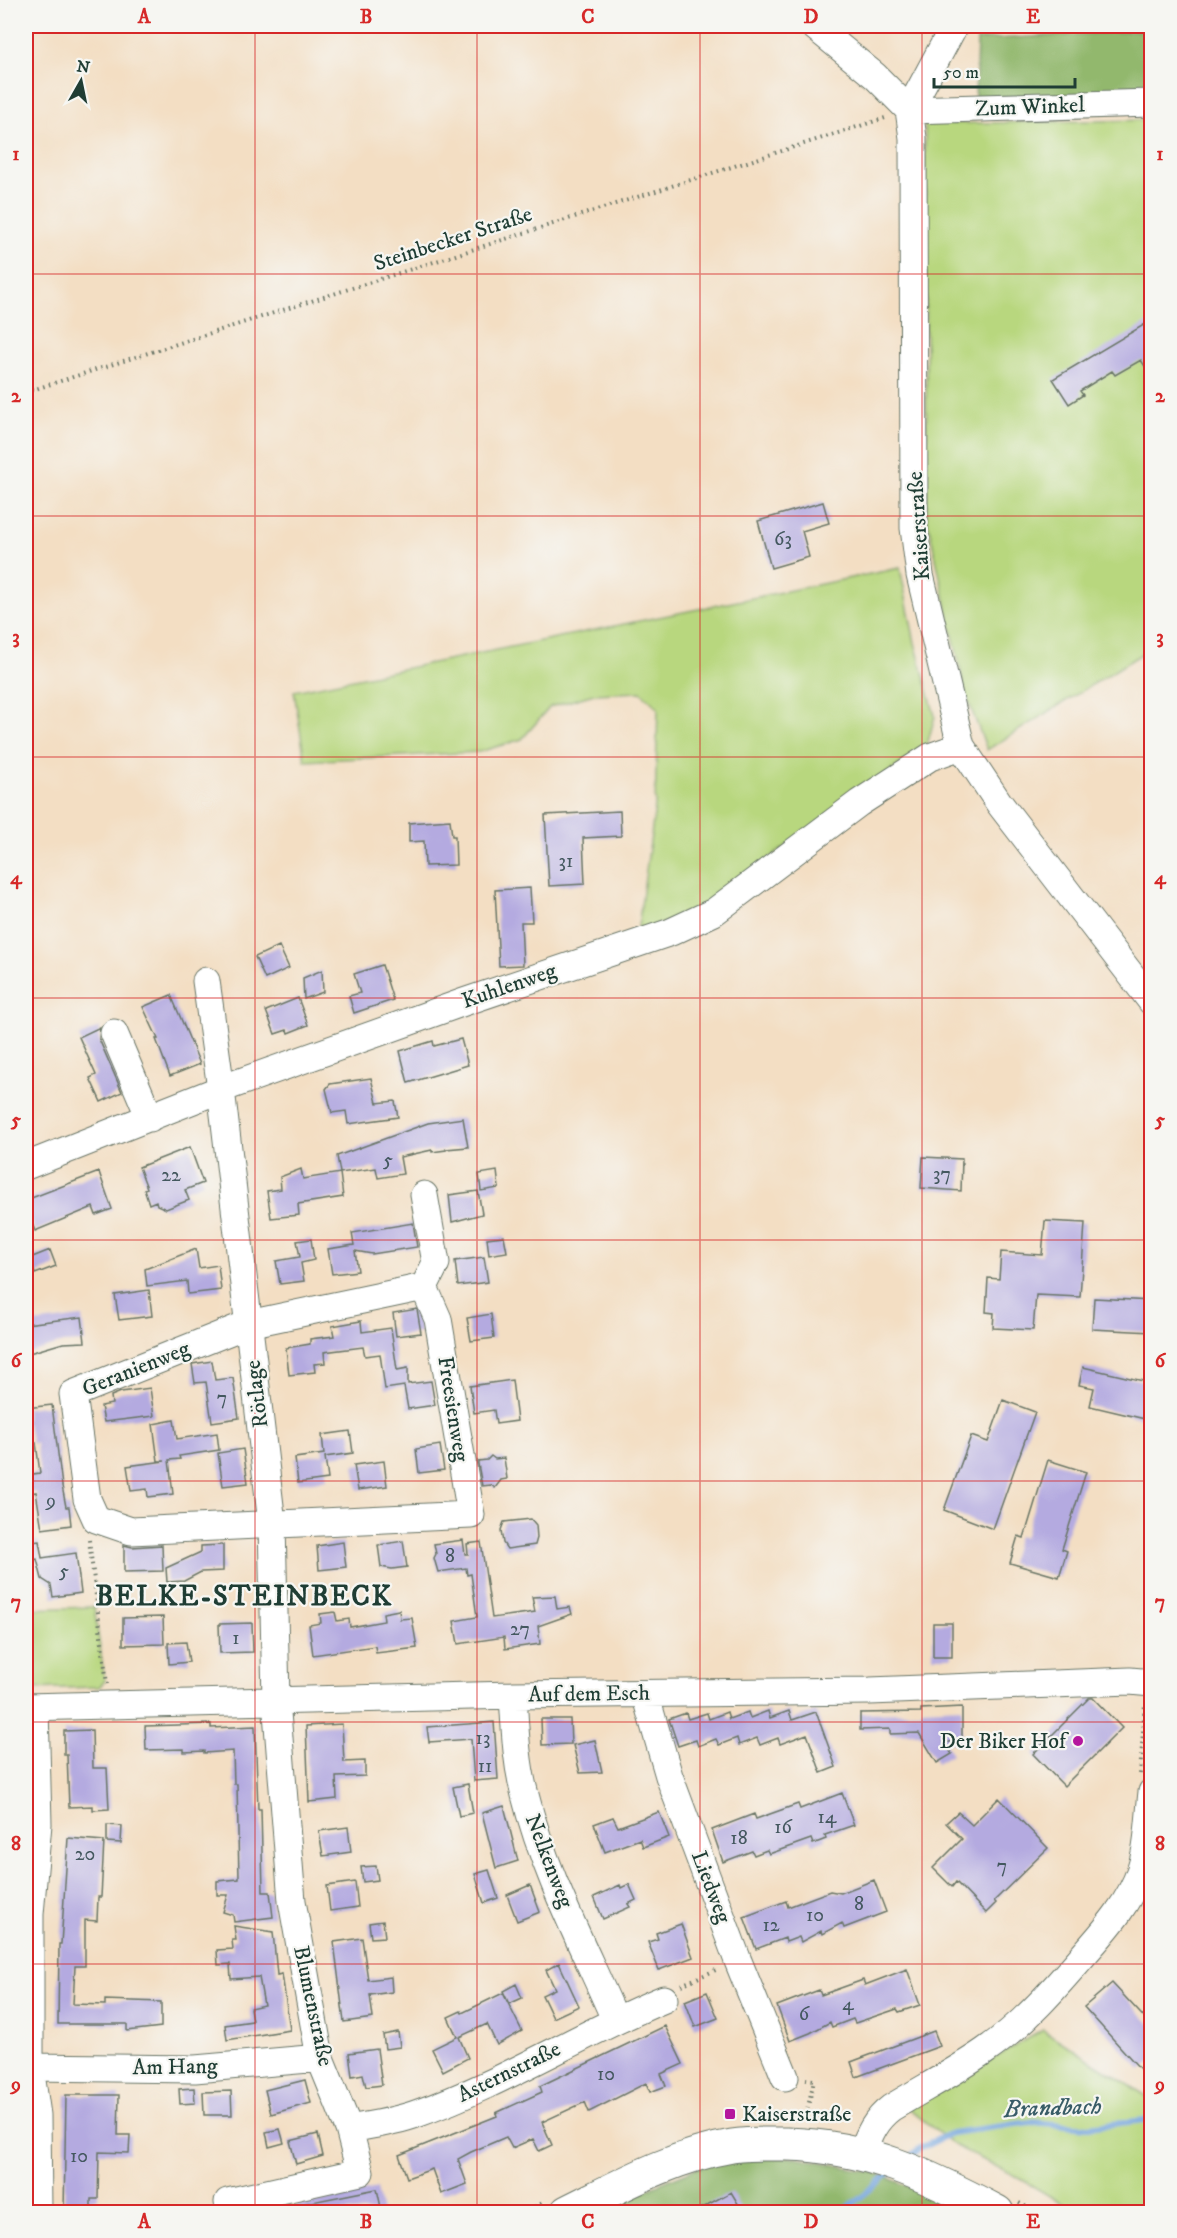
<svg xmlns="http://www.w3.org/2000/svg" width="1177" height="2238" font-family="'IM FELL DW Pica',serif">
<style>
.green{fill:#b8d77e;stroke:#6c8a59;stroke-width:1.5}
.forest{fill:#92b86d;stroke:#587a50;stroke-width:1.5}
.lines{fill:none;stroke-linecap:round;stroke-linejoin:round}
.stream{stroke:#73a4de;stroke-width:6}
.building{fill:#b4aae0}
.minor-casing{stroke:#697566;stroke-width:29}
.major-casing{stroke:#697566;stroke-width:35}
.path{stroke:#697566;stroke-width:4;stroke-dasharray:1.5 4.5;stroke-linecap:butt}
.minor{stroke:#fff;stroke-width:27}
.major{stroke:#fff;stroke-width:33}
.grid{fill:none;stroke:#d62828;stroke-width:1.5;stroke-opacity:0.55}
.poi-dot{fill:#b5179e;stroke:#f6f6f2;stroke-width:2}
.labels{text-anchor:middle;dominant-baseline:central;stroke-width:4.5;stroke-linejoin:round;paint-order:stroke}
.number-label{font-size:20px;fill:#44585f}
.street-label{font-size:22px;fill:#1f3d34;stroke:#f6f6f2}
.poi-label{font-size:22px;fill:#1f3d34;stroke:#f6f6f2;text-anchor:end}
.water-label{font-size:24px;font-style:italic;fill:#385c67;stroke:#f6f6f2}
.district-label{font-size:28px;font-weight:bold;letter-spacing:1.5px;fill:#1f3d34;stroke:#f6f6f2}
.neatline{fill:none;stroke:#d62828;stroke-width:2}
.grid-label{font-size:20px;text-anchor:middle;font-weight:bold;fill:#d62828}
</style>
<rect width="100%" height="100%" fill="#f6f6f2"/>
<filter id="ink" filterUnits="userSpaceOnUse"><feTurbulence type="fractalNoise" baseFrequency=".0167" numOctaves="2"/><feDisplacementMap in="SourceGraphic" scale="12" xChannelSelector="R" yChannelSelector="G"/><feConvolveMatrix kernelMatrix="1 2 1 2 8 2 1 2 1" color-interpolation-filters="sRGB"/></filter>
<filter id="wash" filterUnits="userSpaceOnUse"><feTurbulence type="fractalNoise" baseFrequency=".008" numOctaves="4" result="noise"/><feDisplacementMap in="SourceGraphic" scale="24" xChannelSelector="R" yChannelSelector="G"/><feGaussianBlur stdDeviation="1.35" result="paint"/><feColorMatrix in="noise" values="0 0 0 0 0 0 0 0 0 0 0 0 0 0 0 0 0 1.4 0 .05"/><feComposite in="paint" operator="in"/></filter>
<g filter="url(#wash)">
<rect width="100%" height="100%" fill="#f3dec3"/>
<path class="green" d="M1151,120V648L987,750L966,695L927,518L925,124Z
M900,568L915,643L935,716L927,745L699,909L637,934L655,807L658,708L641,692L594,694L550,707L522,739L479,752L305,761L294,691Z
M94,1607L105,1681L99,1687L26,1689V1609Z
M1043,2030L1151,2099V2212H1077L1019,2178L954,2145L908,2108Z"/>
<path class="forest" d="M1151,30V92L975,98L977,40Z
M796,2157L876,2173L937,2198L946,2212H591L707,2164L762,2158Z"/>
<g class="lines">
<path class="stream" d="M907,2159L919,2149L951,2133L1031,2122L1088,2127L1152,2119
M838,2212L846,2209L890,2173"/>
</g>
<g id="blocks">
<path class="building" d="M1152,320V377L1141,360L1115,375L1112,371L1080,391L1083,395L1069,404L1053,379Z
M823,502L829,523L802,531L809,557L771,568L758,521Z
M620,811L621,836L583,838L585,884L549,886L545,815Z
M450,820L452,836H455L456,865L425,866L424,841L409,842V823Z
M530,888L532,922H521L523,965L499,966L495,890Z
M279,946L289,968L265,979L255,957Z
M382,965L393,1000L354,1013L349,996L360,993L354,974Z
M322,970L323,992L304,999L303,978Z
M171,995L200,1064L170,1076L156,1039H158L143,1007Z
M298,998L308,1025L288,1033L287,1030L275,1034L266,1011Z
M100,1027L99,1039L122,1092L101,1102L90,1078L96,1075L79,1037Z
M461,1039L468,1065L408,1083L400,1051L433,1041L434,1046Z
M371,1078L377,1103L395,1101L398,1117L348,1124L346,1111L332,1113L326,1089L330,1084Z
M463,1118L468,1147L446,1149V1150L432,1152V1150L400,1157L403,1174L378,1178L376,1168L340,1173L337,1156L428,1123Z
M190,1147L203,1183L185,1190L189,1200L166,1209L157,1205L156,1201L149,1204L144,1189L147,1188L139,1167Z
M923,1157L962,1159L961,1191L921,1188Z
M301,1169L303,1179L340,1173L343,1197L298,1204L299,1215L271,1218L267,1191L281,1189L280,1177Z
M497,1171L499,1188L481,1191L479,1174Z
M99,1172L112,1209L96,1215L93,1207L35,1231L26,1208V1200Z
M478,1191L482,1214L452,1222L449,1195Z
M1045,1221L1085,1223L1080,1297L1036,1295L1033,1330L993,1328L994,1313L986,1312L988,1278L999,1279L1001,1252L1042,1255Z
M413,1223L417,1247L372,1254L355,1251L358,1271L332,1274L328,1249L354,1245L352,1233Z
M504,1236L507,1252L489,1255L487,1238Z
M311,1239L314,1260L301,1263L304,1281L280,1284L276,1261L300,1257L297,1241Z
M196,1249L199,1268L218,1265L221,1290L188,1294L187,1281L147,1286L145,1269Z
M50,1250L56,1266L35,1274L30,1258Z
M484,1257L488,1282L458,1286L455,1261Z
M149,1290L152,1316L119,1320L115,1295Z
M1094,1298L1152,1301V1332L1092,1329Z
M417,1309L421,1333L396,1336L393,1313Z
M491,1314L494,1338L471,1341L467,1318Z
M82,1317L85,1342L63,1343L26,1354V1324Z
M361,1321L362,1332L391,1328L397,1370L408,1368V1384L431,1381L435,1405L408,1409L404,1386L385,1389L380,1354L365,1356L363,1347L324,1352L325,1363L314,1364L315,1372L289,1375L286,1348L310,1344V1339L334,1336L332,1326Z
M212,1361L215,1380L233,1378L239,1418L212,1422L206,1382L195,1383L192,1364Z
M1083,1367L1152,1383L1145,1419L1090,1406L1094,1388L1079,1385Z
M512,1380L517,1421L496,1424L494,1410L474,1413L470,1386Z
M150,1388L154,1416L104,1422L101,1406L112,1404L111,1396L121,1392Z
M1003,1400L1035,1412L993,1529L944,1510L971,1436L988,1442Z
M52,1405L62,1486L66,1507H69L71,1525L42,1529L36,1492L26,1494V1475L40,1473L36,1443L32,1444L28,1424H26V1408Z
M174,1420L177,1439L217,1433L219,1450L179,1456L180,1459L169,1460L173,1494L148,1497L147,1489L131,1491L127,1466L165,1461H158L153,1424Z
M350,1431L353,1453L325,1457L328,1479L298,1483L295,1458L324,1454L322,1435Z
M440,1445L444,1470L419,1473L416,1449Z
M243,1449L248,1483L223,1486L218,1453Z
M491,1456L495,1459L504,1458L507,1479L501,1480L495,1488L491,1485L482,1486L478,1464V1461L487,1460Z
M1048,1460L1086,1472L1062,1549L1067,1551L1059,1577L1010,1563L1018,1536L1024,1538Z
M384,1461L387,1486L358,1490L354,1465Z
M531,1519L536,1525L537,1538L535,1545L507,1549L503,1543L501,1530L504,1522Z
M463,1540L465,1554H468L467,1544L481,1542L492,1618L535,1612L532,1597L555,1596L557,1609L570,1607L572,1614L538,1626L540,1644L505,1649L504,1637L458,1644L454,1621L477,1617L471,1574L467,1575L466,1568L438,1572L434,1558L436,1554L434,1544Z
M39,1541L42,1558L76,1553L81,1593L53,1597L51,1585L42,1579L37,1559L26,1561V1543Z
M403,1541L407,1567L392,1569L381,1567L378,1545Z
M343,1542L346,1567L319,1570L317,1546Z
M124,1545L132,1547L162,1545L163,1571L124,1572Z
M223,1545V1571L201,1572L184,1581L167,1582L166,1568L201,1552V1546Z
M399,1610L400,1619L412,1618L417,1648L376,1653L375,1646L313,1655L309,1625L321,1623L320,1614L335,1612L337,1621L349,1619L350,1627L384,1621L383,1613Z
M163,1617L164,1644L123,1645V1618Z
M252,1623L253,1652L220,1653L219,1624Z
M933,1623H952V1657H933Z
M186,1642L189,1662L169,1664L168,1643Z
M1089,1698H1093L1122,1728L1064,1786L1033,1754Z
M962,1707V1742H944L952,1754L937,1763L919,1733L890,1734V1729L860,1730V1713L921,1712V1709Z
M768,1711L770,1718L789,1711L792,1720L816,1712L836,1767L821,1773L807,1734L780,1744L778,1738L760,1745L757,1738L739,1745L737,1738L719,1745L716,1739L698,1746L696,1740L678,1746L669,1719L686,1713L688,1719L707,1713L709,1719L727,1712L729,1719L748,1712L750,1718Z
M541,1719H570L571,1744L542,1745Z
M494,1722L498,1779L474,1781L471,1739L429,1742L427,1727Z
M211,1724V1728L255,1726L258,1809H261L263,1892H270L273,1917L234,1922L233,1915L223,1912L228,1895H217V1881L239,1879L237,1784H234L233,1751L204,1753V1751L184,1752V1749L146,1750L145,1726Z
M342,1724L344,1762L365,1761V1776L336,1777L337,1799L309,1802L306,1726Z
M92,1730L93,1768H107L109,1809L93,1810V1806L69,1807L67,1755H64V1731Z
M595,1740L602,1772L580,1773L573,1745Z
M468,1784L473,1813L459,1816L453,1787Z
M842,1793L854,1825L825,1835L826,1839L813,1844L811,1839L769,1854L767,1850L754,1855L752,1851L723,1862L712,1830L754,1814L756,1819L798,1804L800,1809Z
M999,1798L1048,1848L994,1901L996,1903L986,1913L956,1882L952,1887L933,1868L962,1839L946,1823L958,1812L972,1825Z
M504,1806L518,1861L496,1868L482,1813Z
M659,1812L669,1837L643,1847L640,1839L605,1852L594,1824L613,1817L618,1827Z
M107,1825L122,1826L121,1843L107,1842Z
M348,1827L351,1852L323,1856L319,1831Z
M68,1838L104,1841L101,1897H98L97,1921L85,1920V1966H75L73,2004L105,2005V2000L161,2002V2027L127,2031V2024H58L59,1944H61Z
M376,1866L378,1880L363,1882L361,1867Z
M489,1870L498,1898L484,1903L475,1874Z
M874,1880L886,1912L844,1928L842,1923L822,1934L821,1931L801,1942L799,1937L786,1942L785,1938L756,1949L744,1917L786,1901L788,1907L830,1891L841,1893Z
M355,1882L358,1907L330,1911L327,1886Z
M629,1884L636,1900L628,1904L630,1907L603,1919L594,1897L620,1885L621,1888Z
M530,1885L540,1912L517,1921L507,1895Z
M383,1921L385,1937L371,1938L369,1923Z
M681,1924L693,1957L659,1970L648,1942L658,1939L656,1933Z
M234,1926L273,1932L277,1975L282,1974L290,2030L227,2040L225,2025L252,2021L250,2008L264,2005L259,1977L231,1979L230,1964L218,1965L217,1950L233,1949L232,1940H236Z
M362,1938L368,1980L391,1977L392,1992L370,1995L373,2018L344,2022L334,1942Z
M559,1963L579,2006L553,2018L542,1995L555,1989L546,1970Z
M907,1969L920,2005L899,2012L897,2009L855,2023L853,2019L832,2027L830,2022L810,2033L790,2041L777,2006L819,1990L821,1995L863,1980L865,1985Z
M1112,1983L1152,2026V2061L1141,2070L1084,2007Z
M516,1984L522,1998L509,2004L503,1991Z
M707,1992L718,2018L695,2027L685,2001Z
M503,1993L522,2031L497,2045L487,2024L459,2037L468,2058L443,2071L432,2049L457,2037L448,2017L461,2011L462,2013Z
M665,2026L683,2064L661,2074L666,2086L650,2092L646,2083L589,2112L585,2102L542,2122L552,2145L539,2151L533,2139L512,2148L506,2137L471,2152L458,2159L467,2184L441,2194L432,2169L407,2178L399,2155L497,2116L496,2113L542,2092L540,2086Z
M934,2031L940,2046L856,2077L851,2062Z
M398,2032L400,2047L385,2049L383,2035Z
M377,2049L382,2085L366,2087L363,2074L352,2076L349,2053Z
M305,2080L311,2103L271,2114L265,2090Z
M194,2088L195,2103L180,2104L179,2089Z
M231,2091L232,2115H204L203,2092Z
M66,2095H119L118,2135H130L129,2153L99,2152L98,2199H91V2212H64Z
M280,2129L284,2143L269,2147L266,2132Z
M318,2134L323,2156L296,2164L290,2141Z
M377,2189L382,2212H297V2205Z
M731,2192L743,2212H694Z"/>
</g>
</g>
<g filter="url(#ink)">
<use href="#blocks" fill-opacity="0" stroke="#697566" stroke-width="1.5"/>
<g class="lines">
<g class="minor-casing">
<path id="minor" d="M814,26L875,76L909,110L913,138L914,528L920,575L961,746L999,803L1152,1002
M954,26L909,110L1152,103
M206,981L221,1089L272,1523L276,1700L292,1901L320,2058L349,2129L360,2172L228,2202
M114,1033L150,1118
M26,1166L221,1089L464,1002L671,932L714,912L859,803L930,757L961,746
M424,1287L438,1319L471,1515L131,1531L96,1519L87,1499L73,1394L248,1324Z
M424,1287L436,1263L424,1195
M645,1694L669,1776L738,1961L785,2077
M513,1695C515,1728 516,1762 525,1795C544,1872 583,1946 615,2019
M26,1707L513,1695L870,1691L1130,1681L1152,1683
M35,1707L38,1824L30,1914V2067L37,2115L38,2212
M30,2067L195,2069L320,2058
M349,2129C371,2125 394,2122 416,2114C502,2084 580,2034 664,1999
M862,2153C869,2134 875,2120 891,2108C922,2089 955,2072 985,2051C1024,2024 1055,1988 1086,1952C1108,1927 1130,1902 1141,1869C1149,1845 1149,1817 1152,1792"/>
</g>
<g class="major-casing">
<path id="major" d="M567,2212C620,2186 673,2156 732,2146C750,2143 768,2144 787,2144C867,2146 927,2175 997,2212"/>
</g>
<path class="path" d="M26,392L885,118
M89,1540L107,1684
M1140,1774L1145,1704
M681,1985L718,1969
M805,2120L814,2080L806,2079
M1019,2203L1036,2212
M524,2212L545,2202"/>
<use href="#minor" class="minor"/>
<use href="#major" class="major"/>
</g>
</g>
<path class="grid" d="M255,26V2212M477,26V2212M700,26V2212M922,26V2212M26,274H1152M26,516H1152M26,757H1152M26,998H1152M26,1240H1152M26,1481H1152M26,1722H1152M26,1964H1152"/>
<g class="poi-dot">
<circle cx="1078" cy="1741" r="6"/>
<rect x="724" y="2108" width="12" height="12" rx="3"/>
</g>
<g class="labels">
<g class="number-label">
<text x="783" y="539">63</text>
<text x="566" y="861">31</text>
<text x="388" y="1160">5</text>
<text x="942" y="1174">37</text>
<text x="171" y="1175">22</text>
<text x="222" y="1398">7</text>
<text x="51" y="1501">9</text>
<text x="450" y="1556">8</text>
<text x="64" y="1571">5</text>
<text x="520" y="1629">27</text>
<text x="236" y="1638">1</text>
<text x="483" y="1738">13</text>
<text x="485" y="1766">11</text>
<text x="827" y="1817">14</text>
<text x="783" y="1827">16</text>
<text x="739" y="1838">18</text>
<text x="85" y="1854">20</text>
<text x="1002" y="1866">7</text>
<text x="859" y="1904">8</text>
<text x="815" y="1915">10</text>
<text x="771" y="1925">12</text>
<text x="848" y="2004">4</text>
<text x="804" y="2014">6</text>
<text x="606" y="2074">10</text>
<text x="79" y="2156">10</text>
</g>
<g class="street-label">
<text transform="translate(1030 107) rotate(-2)">Zum Winkel</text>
<text transform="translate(453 239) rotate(-18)">Steinbecker Straße</text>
<text transform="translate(919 526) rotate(-94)">Kaiserstraße</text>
<text transform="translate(509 986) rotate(-19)">Kuhlenweg</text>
<text transform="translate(136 1369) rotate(-22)">Geranienweg</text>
<text transform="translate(257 1394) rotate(-97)">Rötlage</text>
<text transform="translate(453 1409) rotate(81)">Freesienweg</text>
<text transform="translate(589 1694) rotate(-1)">Auf dem Esch</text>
<text transform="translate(549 1861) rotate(69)">Nelkenweg</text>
<text transform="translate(711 1887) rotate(69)">Liedweg</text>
<text transform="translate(313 2006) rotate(78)">Blumenstraße</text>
<text transform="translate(175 2067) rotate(-1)">Am Hang</text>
<text transform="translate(509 2072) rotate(-26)">Asternstraße</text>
</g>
<g class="poi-label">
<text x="1066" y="1741">Der Biker Hof</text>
<text x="742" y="2114" text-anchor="start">Kaiserstraße</text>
</g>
<g class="water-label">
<text transform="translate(1053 2108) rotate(-2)">Brandbach</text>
</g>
<g class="district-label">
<text x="244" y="1596">BELKE-STEINBECK</text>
</g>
</g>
<rect width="1177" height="2238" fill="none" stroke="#f6f6f2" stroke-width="66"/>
<g transform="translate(81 81) rotate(9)" stroke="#f6f6f2" stroke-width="4.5" paint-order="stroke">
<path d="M0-4.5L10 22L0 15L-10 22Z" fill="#1f3d34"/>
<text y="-9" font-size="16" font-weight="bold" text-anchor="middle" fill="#1f3d34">N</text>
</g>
<path d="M934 78v9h141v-9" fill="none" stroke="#1f3d34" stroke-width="3"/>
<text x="943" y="78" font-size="18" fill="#1f3d34" stroke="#f6f6f2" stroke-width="4.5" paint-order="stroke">50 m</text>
<rect x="33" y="33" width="1111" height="2172" class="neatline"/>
<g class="grid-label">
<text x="144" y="23">A</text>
<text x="366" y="23">B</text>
<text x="588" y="23">C</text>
<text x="811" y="23">D</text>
<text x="1033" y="23">E</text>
<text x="16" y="160">1</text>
<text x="1160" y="160">1</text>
<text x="16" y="402">2</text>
<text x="1160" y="402">2</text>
<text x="16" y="643">3</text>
<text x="1160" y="643">3</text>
<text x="16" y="884">4</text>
<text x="1160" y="884">4</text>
<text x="16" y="1126">5</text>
<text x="1160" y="1126">5</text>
<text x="16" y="1367">6</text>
<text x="1160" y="1367">6</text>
<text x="16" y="1608">7</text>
<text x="1160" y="1608">7</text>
<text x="16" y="1850">8</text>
<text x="1160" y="1850">8</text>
<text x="16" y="2091">9</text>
<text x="1160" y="2091">9</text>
<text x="144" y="2228">A</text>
<text x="366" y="2228">B</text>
<text x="588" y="2228">C</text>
<text x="811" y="2228">D</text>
<text x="1033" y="2228">E</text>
</g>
</svg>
